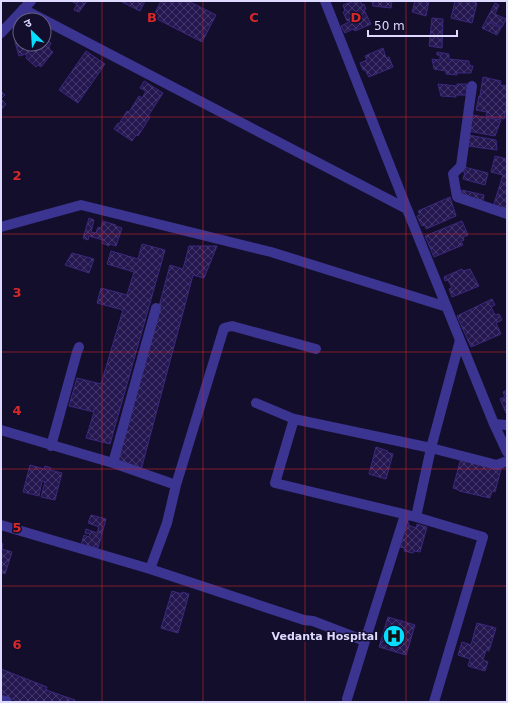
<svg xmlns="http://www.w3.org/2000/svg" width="508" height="703" font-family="'DejaVu Sans','Noto Sans Devanagari',sans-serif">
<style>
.building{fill:url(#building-cross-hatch);stroke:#3c287e}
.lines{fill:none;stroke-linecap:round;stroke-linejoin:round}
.minor{stroke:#3b3490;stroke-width:10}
.grid{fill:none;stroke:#d62828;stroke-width:1;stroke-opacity:0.55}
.labels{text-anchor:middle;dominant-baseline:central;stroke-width:3;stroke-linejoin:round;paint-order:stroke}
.poi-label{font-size:11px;font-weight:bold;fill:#dfdaff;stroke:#140e2d;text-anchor:end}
.grid-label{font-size:13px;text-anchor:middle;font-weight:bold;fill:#d62828;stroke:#140e2d;stroke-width:3;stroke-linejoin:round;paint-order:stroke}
</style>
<defs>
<pattern id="building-cross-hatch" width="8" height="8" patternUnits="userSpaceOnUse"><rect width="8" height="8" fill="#251850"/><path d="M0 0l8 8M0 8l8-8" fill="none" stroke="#44396a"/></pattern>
</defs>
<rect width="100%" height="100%" fill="#140e2d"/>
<path class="building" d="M71,1H87L79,12L74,10L77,4Z
M120,1H145L140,11Z
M161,1H188L216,15L202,42L153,17Z
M354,1H360L362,5L364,4L366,9L364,10L371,24L355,31L353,29L345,33L341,26L351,21L350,20L347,21L343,12L345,11L343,5Z
M372,1H392L391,8L373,6Z
M415,1H429L426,16L412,12Z
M455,1H469L477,3L472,23L451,18Z
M495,3L499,5L495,14L506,19L502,27L491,22L490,23L501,28L497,35L482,28Z
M432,18L443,19L442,48L429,46Z
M20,40V44H44L45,41L48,40L51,43L49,47L50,50L53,52L41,67L38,65L36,67L26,58L27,56L26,54L19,56L15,42Z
M383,48L386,58L389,57L393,67L369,77L365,70H363L360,63L367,60L365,56Z
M86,51L105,64L78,103L59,90Z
M437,52L449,54V59L469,61V65L473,66L471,73H457V75L446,74V71L434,69L432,59L440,60V55H437Z
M483,77L501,81L500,85L507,86V103L504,119L486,116L487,112L476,110L479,96H480Z
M144,81L163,93L148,116L150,117L138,136L136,135L132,141L114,129L118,123L119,124L127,111L129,112L139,96L142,98L146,91L140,88Z
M438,84L457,86V84H467V95H456V97L441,96Z
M1,91L5,95L1,99L6,104L1,110Z
M472,115L501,120L495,136L468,131Z
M468,135L496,140L497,150L468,146Z
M495,156L507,159V215L492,210L503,175L491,172Z
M464,167L488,173L485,185L463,179L465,172H463Z
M462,190L484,195L482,206L460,201Z
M450,197L456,216L426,229L425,225L422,226L417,216L420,215L418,211Z
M89,218L94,220L91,232L96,233L98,227L101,228L103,221L116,225L115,226L122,228L116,246L110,244L109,246L102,243L103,240L89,236L88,240L83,238Z
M462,221L468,235L463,237L464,240L461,241L463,245L434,257L425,236Z
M142,244L165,250L110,444L86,438L94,412L69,406L77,378L101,384L123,310L97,303L101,288L127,295L134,272L107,264L111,251L138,259Z
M189,246H217L204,278L193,275L141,470L117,464L170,265L183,269Z
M72,253L94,259L89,273L65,265Z
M462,269L463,271L470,269L479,286L452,297L449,289L452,288L448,280L445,281L444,277Z
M492,299L495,305L491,307L495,315L499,314L502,320L496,323L501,334L471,347L457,316Z
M507,390V413H506L500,399L505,397L503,392Z
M376,447L388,451L387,452L393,454L386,479L369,474Z
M461,458L501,469L495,492L492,491L490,498L459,491V490L453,488Z
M30,465L44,469L45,466L51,468L50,470L62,473L55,500L41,497L45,482L42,481L39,496L23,492Z
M91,515L106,519L98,548L81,545L84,535L89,537L90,534L85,533L86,529L97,533L99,527L88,523Z
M406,522L409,523L408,525L416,528L417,524L427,527L420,552L414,551L413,553L404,551L405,548L399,547Z
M1,543L3,544L2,549L12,552L5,574L1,572Z
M172,591L182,594V592L189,594L178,633L161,628Z
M388,617L415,625L406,655L379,647Z
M477,623L496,628L489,651L486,650L483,660L488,662L485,671L468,666L470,659L458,655L462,642L471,645Z
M1,669L47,687L46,690L75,700L74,702H20L1,695Z"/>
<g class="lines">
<path class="minor" d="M23,9L407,209L325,1
M1,33L31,1
M472,86L461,166L453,174L457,197L507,214
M407,209L494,424
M1,227L81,205L271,252L447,307
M460,340L431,448L294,419L275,483L416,517L431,448L497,465L507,461
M256,403L294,419
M507,425L494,424L507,452
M1,430L113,463L176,485
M51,446L77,352L79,347
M113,463L156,308
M416,517L483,537L434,702
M1,525L150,569L304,620L313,621L365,641L347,699
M150,569L167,523L176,485L224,328L232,326L316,349
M365,641L405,515
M1,700L7,702"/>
</g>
<path class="grid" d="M102,1V702M203,1V702M305,1V702M406,1V702M1,117H507M1,234H507M1,352H507M1,469H507M1,586H507"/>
<defs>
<g id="hospital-disc" transform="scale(1.15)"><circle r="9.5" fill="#06deff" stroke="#140e2d"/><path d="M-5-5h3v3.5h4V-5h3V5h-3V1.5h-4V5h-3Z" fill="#111"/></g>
</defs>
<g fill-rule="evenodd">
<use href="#hospital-disc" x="394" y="636"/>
</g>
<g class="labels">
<g class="poi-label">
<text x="378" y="636">Vedanta Hospital</text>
</g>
</g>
<g class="grid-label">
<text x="152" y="22">B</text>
<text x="254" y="22">C</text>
<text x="356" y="22">D</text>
<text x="17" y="180">2</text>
<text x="17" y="297">3</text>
<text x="17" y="415">4</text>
<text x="17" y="532">5</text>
<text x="17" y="649">6</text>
</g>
<rect width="508" height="703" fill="none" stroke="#dfdaff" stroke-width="4"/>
<g transform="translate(32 32) rotate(335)"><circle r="19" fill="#140e2d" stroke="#656081"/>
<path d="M0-3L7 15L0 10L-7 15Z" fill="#06deff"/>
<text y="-6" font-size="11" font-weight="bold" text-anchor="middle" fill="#dfdaff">उ</text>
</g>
<path d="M368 30v6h89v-6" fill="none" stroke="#dfdaff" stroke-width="2"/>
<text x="374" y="30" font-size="12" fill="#dfdaff" stroke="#140e2d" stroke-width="3" paint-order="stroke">50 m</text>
</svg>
